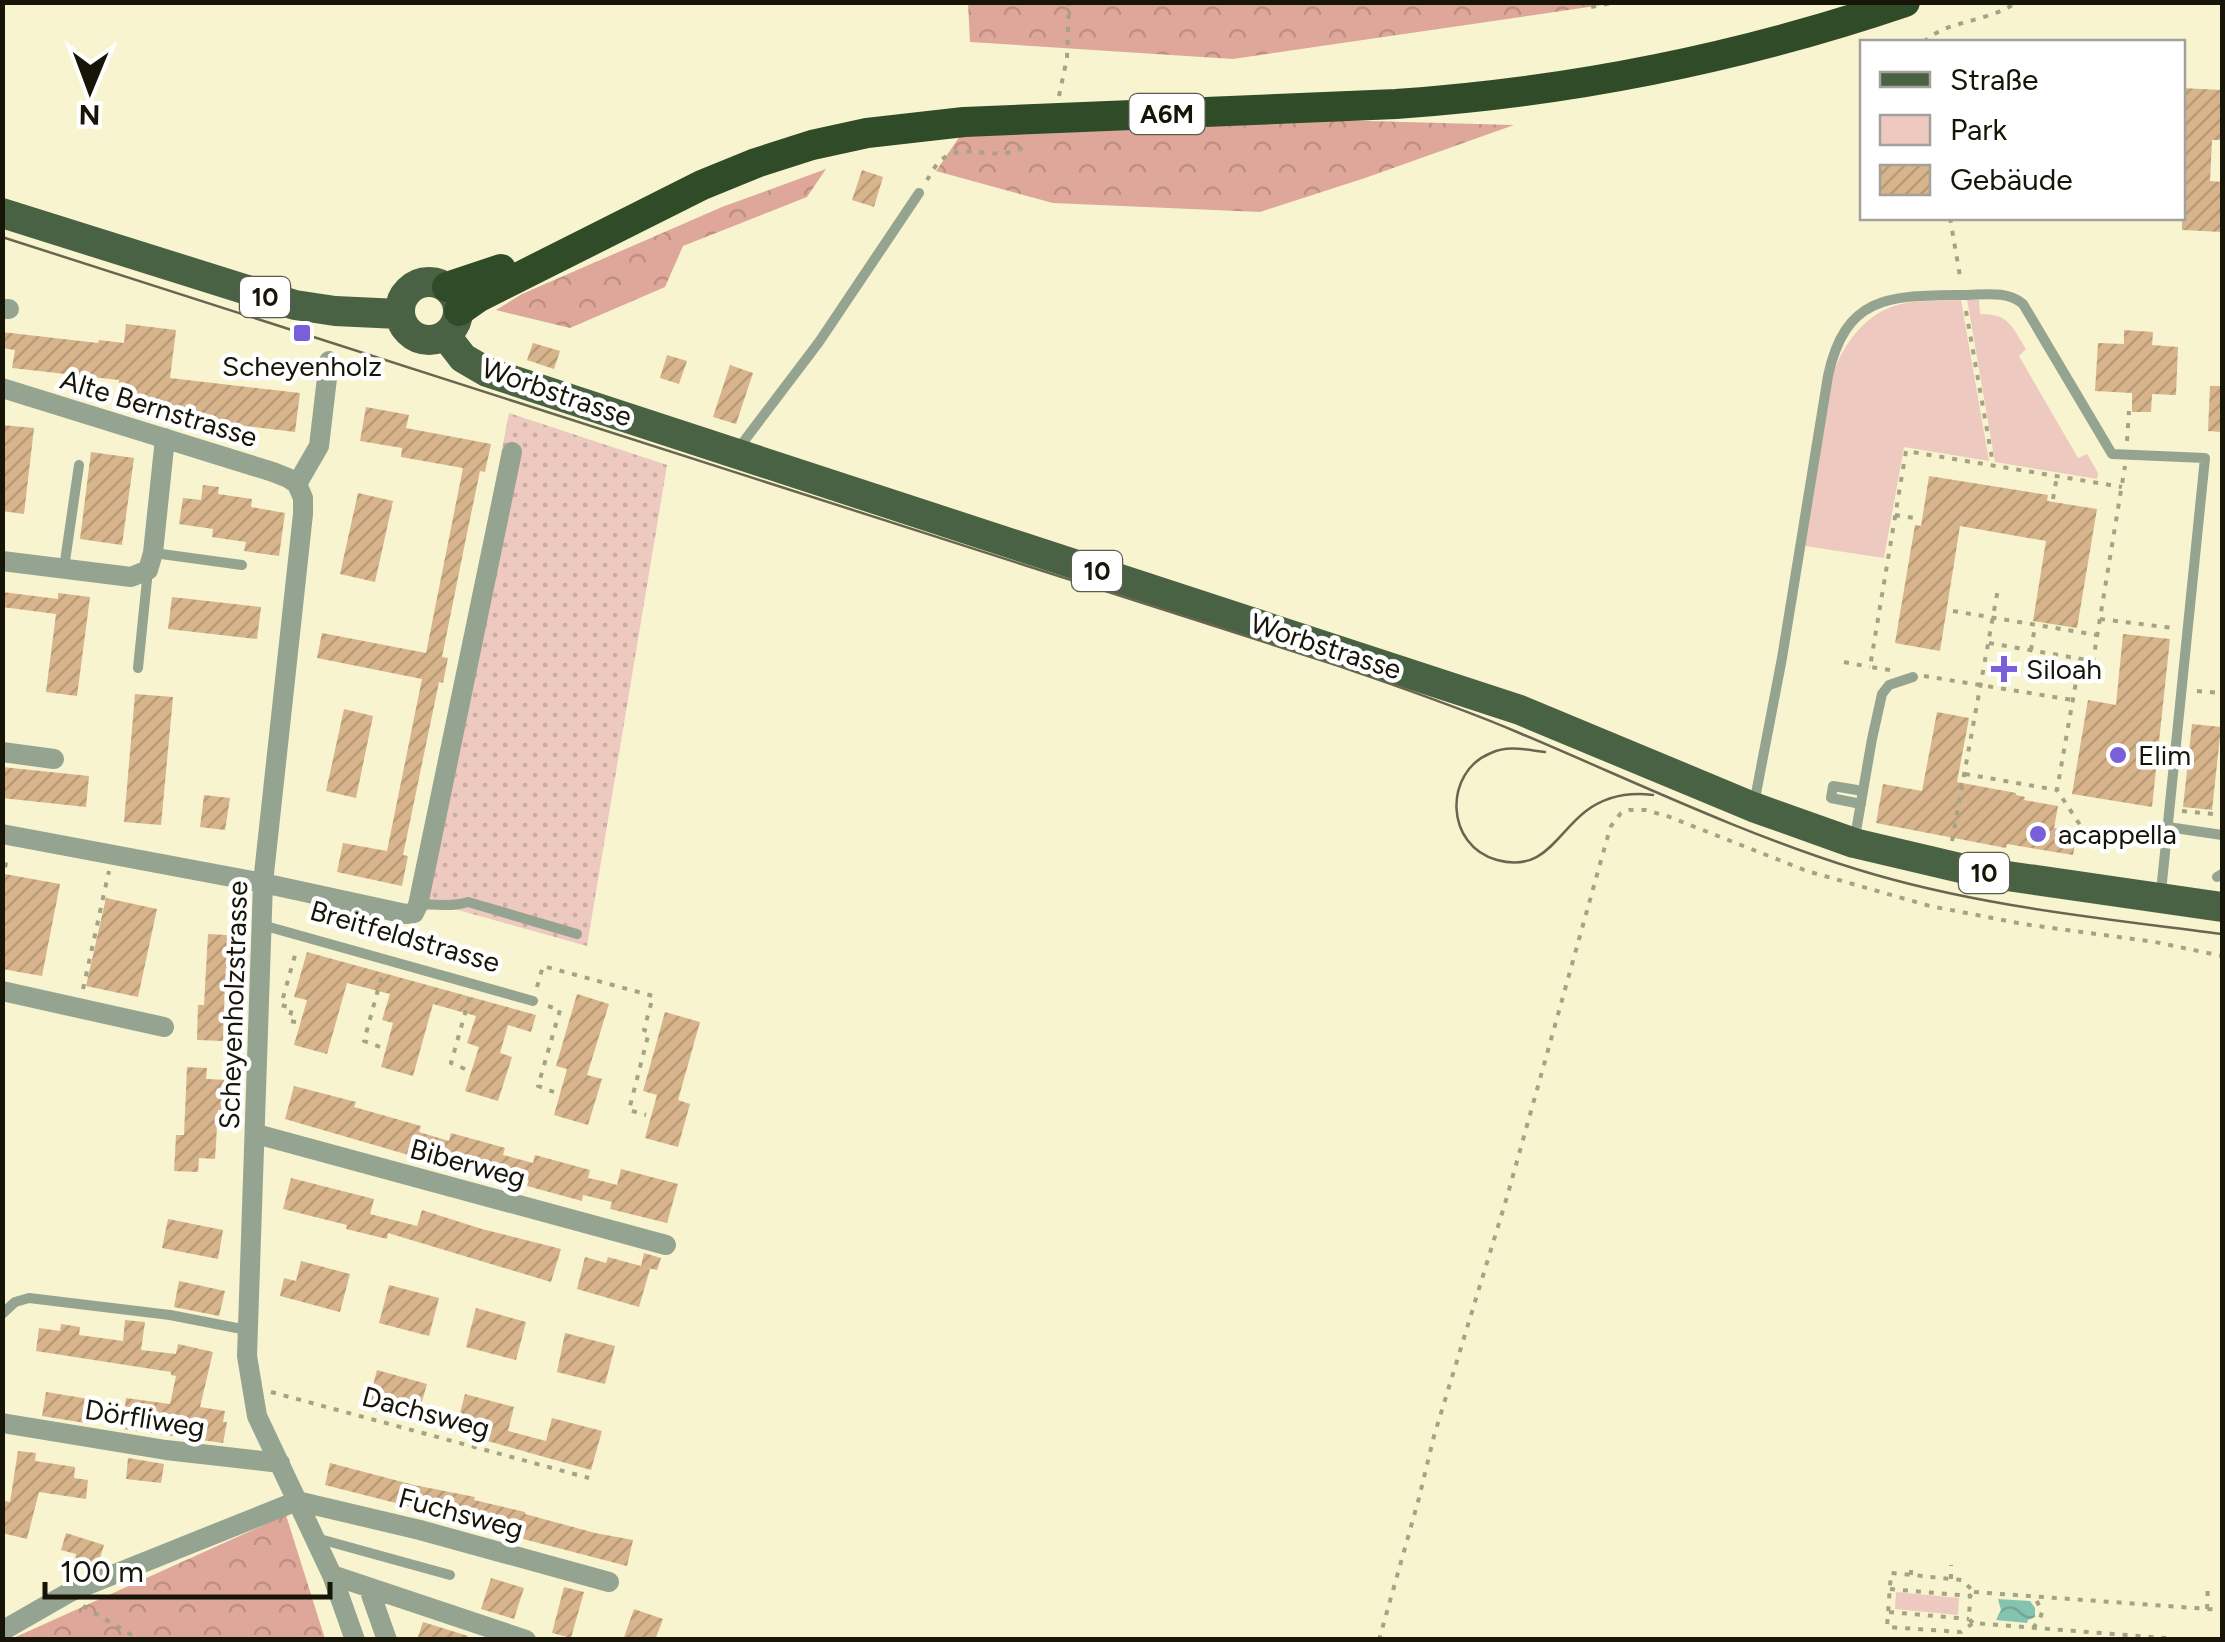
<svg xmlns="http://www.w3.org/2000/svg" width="2225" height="1642" font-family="Figtree,sans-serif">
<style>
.green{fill:#edc9bf}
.forest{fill:url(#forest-crowns)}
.garden{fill:url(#garden-dots)}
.water{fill:url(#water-waves)}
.building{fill:url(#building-hatch)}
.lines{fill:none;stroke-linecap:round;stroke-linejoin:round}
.path{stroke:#a5a386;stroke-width:4;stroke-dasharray:5 8;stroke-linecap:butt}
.lane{stroke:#95a391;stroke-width:10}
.street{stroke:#95a391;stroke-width:20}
.primary{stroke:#496243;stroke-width:30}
.highway{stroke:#2f4b27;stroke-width:30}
.tram{stroke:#686650;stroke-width:2.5}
.poi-dot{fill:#7a5fda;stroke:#fff;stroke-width:4}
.labels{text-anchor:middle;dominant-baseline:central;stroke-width:9;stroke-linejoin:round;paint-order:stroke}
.shield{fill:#fff;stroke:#5c5b51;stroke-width:2.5}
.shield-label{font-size:25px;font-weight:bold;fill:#161507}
.poi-label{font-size:28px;fill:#161507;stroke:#fff;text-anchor:start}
.street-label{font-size:28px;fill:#161507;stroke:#fff}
</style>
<defs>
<pattern id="forest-crowns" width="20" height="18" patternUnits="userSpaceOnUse" patternTransform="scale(2.5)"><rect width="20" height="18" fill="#dea799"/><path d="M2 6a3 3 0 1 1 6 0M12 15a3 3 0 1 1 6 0" fill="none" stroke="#be8f82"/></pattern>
<pattern id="garden-dots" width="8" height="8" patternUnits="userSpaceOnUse" patternTransform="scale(2.5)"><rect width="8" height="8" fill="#edc9bf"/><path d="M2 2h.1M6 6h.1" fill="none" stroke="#caaca3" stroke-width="1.8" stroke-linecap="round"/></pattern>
<pattern id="water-waves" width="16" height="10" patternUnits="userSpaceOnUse" patternTransform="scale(2.5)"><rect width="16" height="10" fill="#85c3b1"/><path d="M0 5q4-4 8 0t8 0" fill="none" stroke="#72a797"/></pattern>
<pattern id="building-hatch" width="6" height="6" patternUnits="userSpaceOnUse" patternTransform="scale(2.5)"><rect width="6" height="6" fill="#d8b48c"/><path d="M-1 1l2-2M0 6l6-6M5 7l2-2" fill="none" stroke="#b99a77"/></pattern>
</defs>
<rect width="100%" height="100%" fill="#f7f4cf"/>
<path class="green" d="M1967,299L1979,300L1980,314C2010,314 2011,326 2026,349L2019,356L2078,458L2087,454L2098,473L2097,479L1995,462Z
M1961,300L1989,461L1904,447L1884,558L1805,546L1832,377C1843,343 1868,309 1906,303C1924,300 1943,301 1961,300Z
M1896,1592L1959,1598L1958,1615L1895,1609Z"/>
<path class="forest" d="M968,3V2L1616,3L1233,59L970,42Z
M1331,120L1514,125L1365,178L1260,212L1053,203L936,171L960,136Z
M826,169L807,197L683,246L665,287L570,328L496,310L522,294L722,207Z
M286,1515L325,1639L9,1640Z"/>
<path class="garden" d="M509,413L667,465L587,946L415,898Z"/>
<path class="water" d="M1998,1599L2030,1601L2035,1608V1617L2028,1620L2027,1623L1996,1620L2001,1610Z"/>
<path class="building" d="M2182,88L2222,90V140H2212L2210,181L2222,182V232L2182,230Z
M862,170L883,177L874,207L852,200Z
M126,324L176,330L170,378L300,393L295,432L165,416L166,405L117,399L119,380L12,368L15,350L2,348V332L98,343L99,340L124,343Z
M2124,330L2153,332L2152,345L2178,347L2176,395L2152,394L2151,412H2132V393L2095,391L2098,343L2124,344Z
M533,343L560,351L554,369L527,360Z
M667,355L687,361L679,384L660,378Z
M730,365L753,373L736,424L713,417Z
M2210,386H2222V432L2208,431Z
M366,407L409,415L406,428L491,444L485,472L480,471L465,543L442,657L448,658L443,683L439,682L403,855L408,856L402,886L337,872L343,843L387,851L422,679L317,658L322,633L426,653L463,468L401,457L402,448L360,441Z
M2,425L34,428L24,514L2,511Z
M91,452L134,458L122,545L80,539Z
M1929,476L2048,495L2047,501L2097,509L2077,628L2033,621L2046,541L1960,526L1940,651L1895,643L1915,525L1921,526Z
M203,485L219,487L218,494L252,499L251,507L285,513L279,556L244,551L246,542L212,537L213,529L179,524L183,498L201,500Z
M358,493L393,501L375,582L340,574Z
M2,592L58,599V593L90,597L77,696L46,692L56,614L2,607Z
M172,597L261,607L257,639L168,629Z
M2123,634L2170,639L2152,807L2072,794L2088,700L2116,705Z
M135,694L173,697L161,825L124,822Z
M344,709L373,716L356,798L326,791Z
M1937,712L1969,718L1957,782L2016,793V795L2025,797L2024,800L2058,806L2054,828L2077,832L2073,855L2007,844L2006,848L1876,823L1883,784L1922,791Z
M2192,724L2221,727L2212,810L2183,807Z
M2,767L89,776L86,807L2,798Z
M204,795L230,798L225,830L200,827Z
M5,874L60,884L42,976L2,969V887Z
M106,898L157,909L138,997L86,986Z
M208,934L242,936L239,981L225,980L223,1041L197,1040L198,1005H204Z
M307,952L536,1015L531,1032L508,1025L500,1053L512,1057L498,1101L465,1091L479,1047L467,1043L476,1016L433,1004L413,1076L381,1067L393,1023L382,1020L390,994L347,983L327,1054L294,1045L307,1000L294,997Z
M577,994L609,1004L587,1075L602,1079L588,1125L554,1115L567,1069L556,1066Z
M665,1012L700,1022L678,1100L690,1104L678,1147L645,1138L657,1095L643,1091Z
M187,1067L207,1068L206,1079L229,1080L227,1110H218L215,1159L199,1158L198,1172L174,1171L176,1135H184Z
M294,1086L356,1102L354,1107L421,1126L419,1132L449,1141L451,1133L491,1144L505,1148L503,1155L533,1163L535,1155L590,1170L588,1178L602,1181L617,1185L621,1169L678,1184L667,1223L610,1209L612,1202L583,1195L582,1201L527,1186L529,1180L499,1171L497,1178L443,1163L444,1157L414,1149L412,1156L285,1119Z
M291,1178L374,1199L370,1214L417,1226L422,1210L482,1229L561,1249L551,1282L388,1233L387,1239L346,1229L347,1225L283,1209Z
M168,1219L223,1230L218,1259L162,1248Z
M644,1253L661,1258L657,1270L647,1268L650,1269L639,1307L577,1289L585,1257L606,1263L608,1257L641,1266Z
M301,1261L350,1274L340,1312L280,1296L284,1278L296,1281Z
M179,1281L225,1291L219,1316L174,1307Z
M389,1285L439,1298L429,1336L379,1323Z
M476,1308L526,1322L516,1360L466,1347Z
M125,1320L145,1322L141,1350L176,1354L178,1344L213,1352L200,1407L225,1411L223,1422H227L223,1443L122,1429L126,1398L170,1404L176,1376L171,1375V1372L36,1351L39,1328L60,1331L61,1324L80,1327L79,1335L123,1341Z
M565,1333L615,1346L605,1384L557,1372Z
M377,1370L427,1384L416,1422L367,1409Z
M46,1392L95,1400L91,1424L42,1416Z
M465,1394L514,1407L508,1431L546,1441L552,1418L602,1431L591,1470L455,1432Z
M18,1451L36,1453L35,1461L75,1467L74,1478L88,1480L86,1499L39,1492L27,1539L2,1533V1504L5,1505V1501L10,1502Z
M128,1458L164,1464L161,1483L126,1479Z
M330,1463L414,1485L475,1497L474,1500L525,1512V1514L595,1533L633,1540L627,1566L481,1528L482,1524L427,1513V1511L325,1485Z
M66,1533L104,1545L98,1564L75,1558L76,1554L61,1550Z
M491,1578L524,1588L514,1619L481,1609Z
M564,1587L584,1592L571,1638L552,1633Z
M634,1609L663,1619L655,1640H623Z
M423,1622L468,1636L467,1640H417Z"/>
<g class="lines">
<path class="path" d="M1581,2L1586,8L1616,2
M1924,42C1946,20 1987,23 2017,2
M1059,96L1067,58L1069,2
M927,180C931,174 935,165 941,160C965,139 997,166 1027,145
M1950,218L1961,282
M1966,311L1993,464
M2127,441L2129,411
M2053,499L2057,476
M1895,515L1920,519
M1953,611L2097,635
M2100,619L2173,628
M1989,643L2093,661L2125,466
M2031,650L2035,626
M2080,659L2057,790L2086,834
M1844,662L1870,667
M1890,670L1870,667L1906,451L2122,487
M1924,676L2073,700
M2197,691L2222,693
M1965,774L2057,790
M2182,811L2222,815
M1952,841L1998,589
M2,880L8,855
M537,987L543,966L653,996L644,1030L649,1032L629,1110L646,1115
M83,989L109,871
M548,1006L560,1010L538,1086L554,1092
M296,1022L289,1021L292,1008L281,1005L297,948
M380,1047L364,1041L382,975
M465,1069L451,1063L470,996
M271,1392L589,1478
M1911,1575V1562
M1951,1579V1565
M1890,1589L1970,1596
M1974,1592L2222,1610
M83,1606L140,1640
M2207,1609L2208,1584
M1889,1612L1969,1619
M1973,1623L1969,1619L1970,1596L1974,1592L1962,1580L1891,1573L1887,1627L1961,1632L1973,1623L2190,1640
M2033,1628L2040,1619L2042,1612L2035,1597
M1379,1640L1419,1498L1434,1436L1507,1197L1607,839L1611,826L1621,813L1629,810H1645L1667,816L1807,871L1930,906L2023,924L2155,942L2222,956"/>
<path class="lane" d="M738,449L819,342L919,193
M154,553L242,565
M64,568L79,465
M138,668L148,570
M1754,804L1782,658L1828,376C1846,293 1892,296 1963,295C1983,295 2007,290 2023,304L2112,454L2205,458L2161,892
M1861,804L1831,798L1833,786L1863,791
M2168,827L2222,835
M1855,837L1872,739L1882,694L1889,685L1913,677
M2217,877L2222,874
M418,905C437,903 449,908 468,902L577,934
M262,925L533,1001
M2,1314L15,1302L29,1298L170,1315L247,1330
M316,1538L450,1575"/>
<path class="street" d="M2,309H9
M329,361L319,446L297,484L303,498V514L263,883L247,1356L257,1416L332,1575L355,1640
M2,388L273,472L288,478L297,484
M2,561L131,577L148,570L153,553L165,438
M2,752L54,759
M2,834L263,883L406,914L414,913L418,905L512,452
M2,991L164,1027
M256,1134L666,1245
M2,1423L166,1450L280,1463
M332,1575L526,1640
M369,1589L387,1640
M2,1631L70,1592L297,1501L420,1530L609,1582"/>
<path class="primary" d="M2,213L295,305L335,311L399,314
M400 311a29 29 0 1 1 58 0a29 29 0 1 1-58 0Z
M446,336L463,358L487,372L1520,710L1753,807L1854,843L1973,871L2222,907"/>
<path class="highway" d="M447,287L501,269
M459,311L479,297L702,185L756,163L812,145L867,133L964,122L1396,104C1570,92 1740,58 1905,2"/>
<path class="tram" d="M2,237L1339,666C1399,687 1459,707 1517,732C1629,779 1740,833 1856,869C1975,906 2100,918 2222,934
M1545,752C1527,750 1508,745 1491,753C1443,772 1445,846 1497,860C1544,873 1556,834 1586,811C1606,796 1629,792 1653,795"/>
</g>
<g class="poi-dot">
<rect x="292" y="323" width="20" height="20" rx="5"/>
<path d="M1999 654h10v10h10v10h-10v10h-10v-10h-10v-10h10z"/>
<circle cx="2118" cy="755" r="10"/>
<circle cx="2038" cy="834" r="10"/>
</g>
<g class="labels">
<g class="shield">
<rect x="1129.5" y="94" width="75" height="40" rx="8"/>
<rect x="240" y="277" width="50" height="40" rx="8"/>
<rect x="1072" y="551" width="50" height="40" rx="8"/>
<rect x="1959" y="853" width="50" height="40" rx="8"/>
</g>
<g class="shield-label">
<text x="1167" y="114">A6M</text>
<text x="265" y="297">10</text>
<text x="1097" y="571">10</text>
<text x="1984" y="873">10</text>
</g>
<g class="poi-label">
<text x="302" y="366" text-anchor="middle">Scheyenholz</text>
<text x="2026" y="669">Siloah</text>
<text x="2138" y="755">Elim</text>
<text x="2058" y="834">acappella</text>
</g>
<g class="street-label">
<text transform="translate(557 392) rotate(19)">Worbstrasse</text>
<text transform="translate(159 408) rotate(17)">Alte Bernstrasse</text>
<text transform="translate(1326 646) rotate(18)">Worbstrasse</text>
<text transform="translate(405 936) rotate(16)">Breitfeldstrasse</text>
<text transform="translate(233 1005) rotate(-88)">Scheyenholzstrasse</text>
<text transform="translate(468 1163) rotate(15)">Biberweg</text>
<text transform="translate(426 1412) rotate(15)">Dachsweg</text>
<text transform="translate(145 1418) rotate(9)">Dörfliweg</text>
<text transform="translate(461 1513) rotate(15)">Fuchsweg</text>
</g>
</g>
<rect width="2225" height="1642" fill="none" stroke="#161507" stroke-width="10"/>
<rect x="1860" y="40" width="325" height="180" fill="#ffffff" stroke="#a2a19c" stroke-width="2.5"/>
<rect x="1880" y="72" width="50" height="15" fill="#496243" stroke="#a2a19c" stroke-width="2.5"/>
<text x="1950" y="90" font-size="30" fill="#161507">Straße</text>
<rect x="1880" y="115" width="50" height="30" fill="#edc9bf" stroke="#a2a19c" stroke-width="2.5"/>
<text x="1950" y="140" font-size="30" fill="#161507">Park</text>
<rect x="1880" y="165" width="50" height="30" fill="url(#building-hatch)" stroke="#a2a19c" stroke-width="2.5"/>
<text x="1950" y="190" font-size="30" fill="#161507">Gebäude</text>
<g transform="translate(90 90) rotate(181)" stroke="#ffffff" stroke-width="8" paint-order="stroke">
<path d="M0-8L18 38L0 25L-18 38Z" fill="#161507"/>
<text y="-15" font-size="28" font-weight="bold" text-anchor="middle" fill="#161507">N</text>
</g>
<path d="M45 1582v15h285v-15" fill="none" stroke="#161507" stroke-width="5"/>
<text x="60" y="1582" font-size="30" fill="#161507" stroke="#ffffff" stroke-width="8" paint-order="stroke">100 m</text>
</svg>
